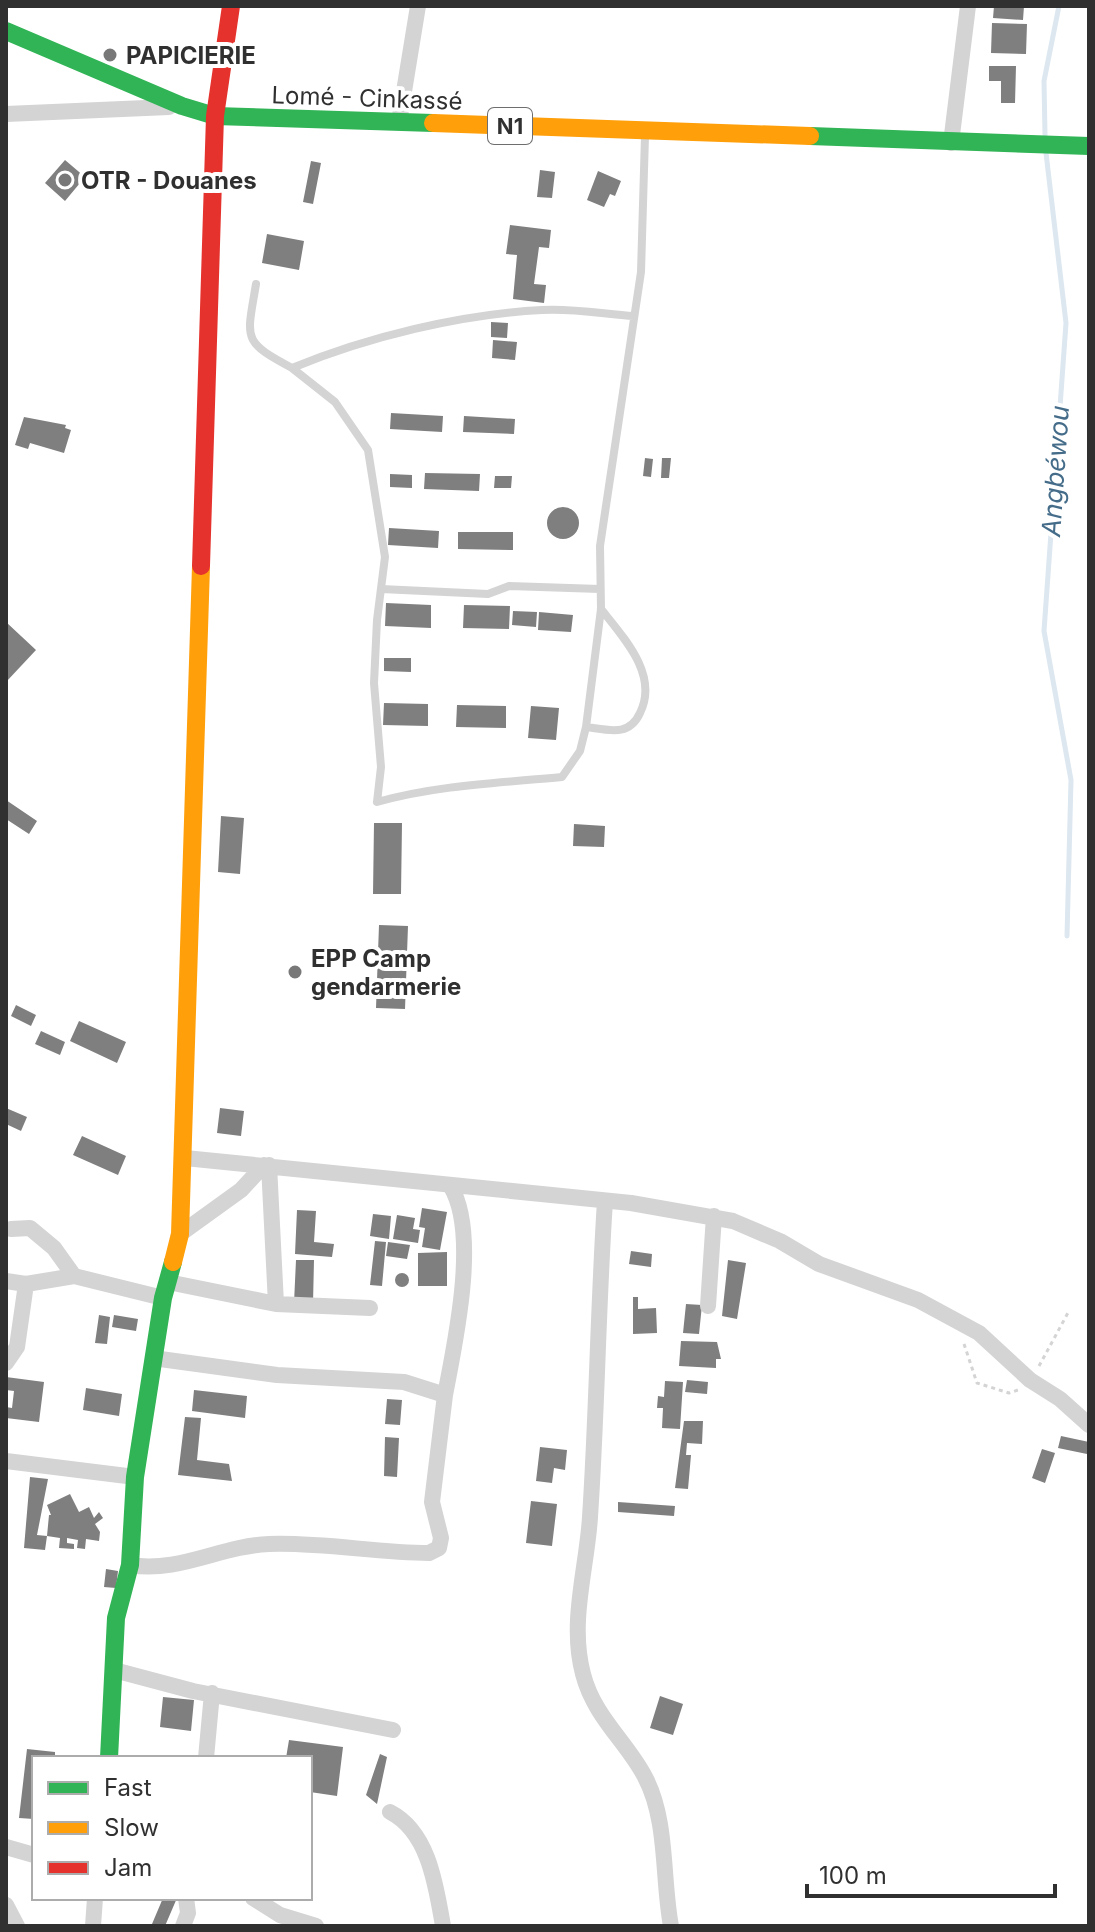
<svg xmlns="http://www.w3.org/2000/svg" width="1095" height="1932" font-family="Inter,sans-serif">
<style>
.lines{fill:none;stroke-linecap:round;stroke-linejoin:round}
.stream{stroke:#dce7f0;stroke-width:5}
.building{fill:#7f7f7f}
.path{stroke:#d4d4d4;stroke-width:3;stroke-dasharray:4 4;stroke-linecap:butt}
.lane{stroke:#d4d4d4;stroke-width:8}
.street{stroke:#d4d4d4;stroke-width:16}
.fast{stroke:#30b455;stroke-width:18}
.slow{stroke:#ff9f0a;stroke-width:18}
.jam{stroke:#e5322d;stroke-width:18}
.poi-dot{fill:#787878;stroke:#fff;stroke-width:3}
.labels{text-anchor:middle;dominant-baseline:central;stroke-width:8;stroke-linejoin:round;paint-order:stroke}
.shield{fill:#fff;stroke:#6e6e6e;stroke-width:2}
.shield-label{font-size:22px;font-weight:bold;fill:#303030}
.poi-label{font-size:24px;font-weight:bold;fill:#303030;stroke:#fff;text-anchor:start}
.street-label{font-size:24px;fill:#303030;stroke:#fff}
.water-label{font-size:26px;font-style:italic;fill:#456d8a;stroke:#fff}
</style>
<rect width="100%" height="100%" fill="#fff"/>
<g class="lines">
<path class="stream" d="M1045,135L1044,81L1059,6
M1046,153L1066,323L1044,631L1071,780L1067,936"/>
</g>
<path class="building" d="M994,6H1024L1023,20L993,18Z
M992,23L1027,24L1026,54L991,53Z
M989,66H1016L1015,103H1001V81H989Z
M65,160L85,177L65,201L45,183Z
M311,161L321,163L313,204L303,202Z
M540,170L555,172L552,198L537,197Z
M598,171L621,181L615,196L610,194L604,207L587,200Z
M510,225L551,230L549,248L539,247L534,284L546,285L544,303L513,299L517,255L506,254Z
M267,234L304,241L299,270L262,263Z
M491,322L508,323L507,338L491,337Z
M493,340L517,342L515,360L492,358Z
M391,413L443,416L442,432L390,429Z
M464,416L515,419L514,434L463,432Z
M24,417L66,425L65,428L71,430L64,453L30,443L28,449L15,445Z
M645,458L653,459L651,477L643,476Z
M662,458H671L669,478H661Z
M425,473L480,474L479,491L424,489Z
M390,474L412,475V488L390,487Z
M495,476H512L511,488H494Z
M547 523a16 16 0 1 1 32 0a16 16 0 1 1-32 0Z
M389,528L439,531L438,548L388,545Z
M458,532H513V550L458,549Z
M386,603L431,605V628L385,626Z
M464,605L510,606L509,629L463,628Z
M513,611L537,612L536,627L512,625Z
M539,612L573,615L571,632L538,630Z
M6,622L36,650L6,682Z
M384,658H411V672L384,671Z
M384,703L428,704V726L383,725Z
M457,705L506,706V728L456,727Z
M531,706L559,708L556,740L528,738Z
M6,800L37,821L29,834L6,819Z
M221,816L244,818L240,874L218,872Z
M374,823H402L401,894H373Z
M574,824L605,826L604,847L573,846Z
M379,925L408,926L405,1009L376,1008Z
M16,1005L36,1015L31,1026L11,1016Z
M79,1021L126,1042L117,1063L70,1041Z
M41,1031L65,1042L60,1055L35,1044Z
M6,1108L27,1117L21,1131L6,1124Z
M220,1108L244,1111L241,1136L217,1133Z
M82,1136L126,1156L118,1175L73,1155Z
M422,1208L447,1212L440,1250L422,1247L425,1228L419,1227Z
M297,1210L316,1211L314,1242L334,1244L332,1257L295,1254Z
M373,1214L391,1216L389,1239L370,1236Z
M397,1215L415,1218L413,1229L420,1230L418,1243L393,1239Z
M375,1241L386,1242L382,1286L370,1285Z
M388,1242L410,1245L407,1259L386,1256Z
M631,1251L652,1254L651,1267L629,1264Z
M447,1252V1286H418V1253Z
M296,1260H314L313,1304L294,1303Z
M728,1260L746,1263L737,1319L722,1316Z
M395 1280a7 7 0 1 1 14 0a7 7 0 1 1-14 0Z
M633,1297H638V1309L656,1308L657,1333L633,1334Z
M686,1304L702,1305L699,1334L683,1333Z
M99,1315L110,1317L107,1344L95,1343Z
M114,1315L138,1319L136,1331L112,1327Z
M681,1341L717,1342L721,1359H716V1368L679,1366Z
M6,1377L44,1382L39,1422L6,1418V1407L12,1408L14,1391L6,1390Z
M687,1380L708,1382L707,1394L685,1392Z
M665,1381L683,1382L680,1429L662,1428L663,1408H657L658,1396L664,1397Z
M86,1388L122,1394L119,1416L83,1410Z
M194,1390L247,1396L245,1418L192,1411Z
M387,1399L402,1400L400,1425L385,1424Z
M185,1417L201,1418L197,1460L229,1464L232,1481L178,1475Z
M684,1421H703L702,1444L687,1443L686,1455H691L688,1489L675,1488Z
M1061,1436L1089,1442L1087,1454L1058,1448Z
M385,1437L399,1438L397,1477L384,1476Z
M540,1447L567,1450L565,1470L554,1468L552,1483L536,1481Z
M1042,1449L1055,1453L1045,1483L1032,1478Z
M30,1477L48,1479L37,1535L47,1536L45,1550L24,1548Z
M70,1494L79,1512L89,1507L94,1518L99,1512L103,1518L95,1524L100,1532L99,1541L86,1539L85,1549L77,1548L78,1540L67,1538V1543L74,1544V1549L59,1548L60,1538L47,1536L49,1515H51L47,1505Z
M531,1501L557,1504L552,1546L526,1543Z
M618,1502L675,1506L674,1516L618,1512Z
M106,1569L118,1571L116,1588L104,1587Z
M660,1696L683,1704L673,1735L650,1728Z
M163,1697L194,1700L191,1731L160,1727Z
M289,1740L343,1747L337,1796L310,1792V1758H286Z
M27,1749L55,1752V1758H34V1819L19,1818Z
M380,1754L387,1757L377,1804L366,1795Z
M163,1898H177L165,1926H156L152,1924Z"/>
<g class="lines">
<path class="path" d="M964,1344L977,1383L1009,1393L1018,1390
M1039,1366L1069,1311"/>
<path class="lane" d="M256,284C247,339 241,341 292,368C367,337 461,314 542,310C572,308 604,314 634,316
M292,368L335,402L368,450L385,557L377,620L374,683L381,767L377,802C438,785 499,783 562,777L580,751L586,727
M381,589L488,594L509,586L600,589
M601,609C624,638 659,675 640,713C629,737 609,730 586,727L601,609L600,546L641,272L645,136"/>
<path class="street" d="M6,114L169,107
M399,122L418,6
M951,143L968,6
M185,1158L631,1203L733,1221L780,1241L819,1264L918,1300L979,1333L1030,1380L1060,1399L1089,1425
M269,1165L276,1304
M605,1201C598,1306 597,1412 590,1517C587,1568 569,1622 583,1674C594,1717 627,1742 645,1777C668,1820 662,1879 671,1926
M11,1229L30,1228L54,1248L74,1276
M180,1234L241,1190L264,1165
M6,1281L26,1284L74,1276L163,1298
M168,1282L276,1304L370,1308
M708,1306L714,1216
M6,1363L17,1347L26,1284
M445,1395C455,1343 479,1234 451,1187
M6,1461L135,1477
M130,1565C180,1573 220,1546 269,1544C323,1542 376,1553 429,1553L439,1548L441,1538L432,1502L445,1395L404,1382L277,1375L153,1358
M114,1670L193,1691L393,1730
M206,1758L212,1693
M390,1812C429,1832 436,1886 443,1926
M6,1847L34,1855
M253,1898L280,1915L316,1926
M6,1905L17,1926
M93,1926L95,1898
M183,1926L188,1913L186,1898"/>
<path class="fast" d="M6,31L182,106L215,116L433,123
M810,136L1089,146
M109,1758L116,1618L130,1565L135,1477L163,1298L173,1262"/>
<path class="slow" d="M433,123L810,136
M173,1262L180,1234L201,566"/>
<path class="jam" d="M201,566L215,116L231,6"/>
</g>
<g class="poi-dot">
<circle cx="110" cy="55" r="8"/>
<circle cx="65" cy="180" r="8"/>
<circle cx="295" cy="972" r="8"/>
</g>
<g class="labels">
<rect class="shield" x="488" y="108" width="44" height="36" rx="6"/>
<g class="shield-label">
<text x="510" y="126">N1</text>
</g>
<g class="poi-label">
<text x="126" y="55">PAPICIERIE</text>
<text x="81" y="180">OTR - Douanes</text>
<text x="311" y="958">EPP Camp<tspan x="311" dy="28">gendarmerie</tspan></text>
</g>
<g class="street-label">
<text transform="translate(367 98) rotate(2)">Lomé - Cinkassé</text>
</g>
<g class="water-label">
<text transform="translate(1055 471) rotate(-86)">Angbéwou</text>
</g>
</g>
<rect width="1095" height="1932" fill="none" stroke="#303030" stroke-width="16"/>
<rect x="32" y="1756" width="280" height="144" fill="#ffffff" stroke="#acacac" stroke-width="2"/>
<rect x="48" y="1782" width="40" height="12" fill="#30b455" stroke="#acacac" stroke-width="2"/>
<text x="104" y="1796" font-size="24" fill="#303030">Fast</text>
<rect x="48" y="1822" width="40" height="12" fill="#ff9f0a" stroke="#acacac" stroke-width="2"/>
<text x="104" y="1836" font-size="24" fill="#303030">Slow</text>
<rect x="48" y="1862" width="40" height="12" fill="#e5322d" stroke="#acacac" stroke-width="2"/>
<text x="104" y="1876" font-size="24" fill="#303030">Jam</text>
<path d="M807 1884v12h248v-12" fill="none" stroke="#303030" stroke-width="4"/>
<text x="819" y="1884" font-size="24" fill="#303030" stroke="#ffffff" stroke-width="6" paint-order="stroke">100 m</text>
</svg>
